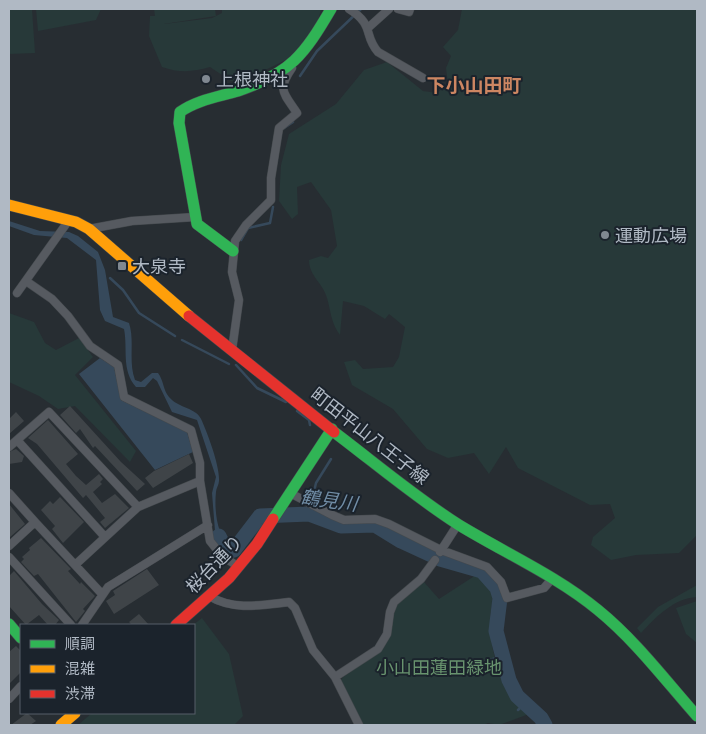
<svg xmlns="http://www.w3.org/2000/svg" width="706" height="734" font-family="Raleway,'Noto Sans JP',sans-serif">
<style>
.green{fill:#273939}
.water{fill:#36495b}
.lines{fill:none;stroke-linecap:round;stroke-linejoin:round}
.stream{stroke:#36495b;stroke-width:2.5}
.river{stroke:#36495b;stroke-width:15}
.building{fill:#3f4448}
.street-casing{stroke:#44494d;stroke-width:9}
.fast-casing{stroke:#44494d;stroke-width:12}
.slow-casing{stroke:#44494d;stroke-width:12}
.jam-casing{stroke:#44494d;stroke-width:12}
.street{stroke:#565a60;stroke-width:8}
.fast{stroke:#30b455;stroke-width:11}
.slow{stroke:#ff9f0a;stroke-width:11}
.jam{stroke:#e5322d;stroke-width:11}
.poi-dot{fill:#808891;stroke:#1b232c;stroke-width:2}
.labels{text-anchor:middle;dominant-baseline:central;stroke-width:4;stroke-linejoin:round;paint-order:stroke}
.poi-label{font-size:18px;fill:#b0b9c4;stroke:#1b232c;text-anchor:start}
.street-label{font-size:18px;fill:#b0b9c4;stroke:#1b232c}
.park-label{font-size:18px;fill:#68936e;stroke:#1b232c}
.neighbourhood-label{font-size:19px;font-weight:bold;fill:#cd8662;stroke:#1b232c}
.water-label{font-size:19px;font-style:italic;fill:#718da6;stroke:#1b232c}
</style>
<rect width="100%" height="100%" fill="#272d32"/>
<path class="green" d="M9,9H32L35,53L9,54Z
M36,9H101L96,20L38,31Z
M154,9H215L216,16L164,24L212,18L222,13V9H321L316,29L292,57L259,73L231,81L210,67C193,72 179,73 162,67L149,36L150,16H155Z
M462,9H697V535L679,553L636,555L611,560L591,545L593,537L615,518L610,504L590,505L518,468L506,447L489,474L474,453L448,458L427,449L393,409L352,385L344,362L355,360L363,369L393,367L399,357L405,327L389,314L385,319L364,306L343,301L340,335C331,323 331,312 327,298C323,283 309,276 309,260L321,256L328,258L337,246L331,210L311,182L297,187L298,214L292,219L279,201L281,165L289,134L336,104L364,70L387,62L423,91L437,93L448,84L446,68L451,56L443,47L458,30Z
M9,313L34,322L45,343L56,350L79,338L93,357L75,375L136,451L130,462L75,406L58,409L39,396L9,382Z
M476,575C482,578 489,584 491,591C494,601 490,612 490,622C490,655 503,693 529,714L499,725L488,723L483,725H362L341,680L343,677L380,651L388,640L396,605L423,581L439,599Z
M697,585V597C674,598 656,617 641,633L637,628L658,607Z
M697,601V643L686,634L676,608Z
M202,618L229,654L243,716L234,725H78L92,713H194L193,625Z"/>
<path class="water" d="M9,221L40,231L69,232L78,236L98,252L105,270L113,317L129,323C135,341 128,361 135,380L141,382L152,373H158C164,381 163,390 169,397C179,409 197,407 202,421C208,435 220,466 219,481C219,485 216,488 216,492C214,510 217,538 232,549L229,554L218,543L215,531L212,493L216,477L197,420L172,412L157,381L153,378L145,387H136C121,370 128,349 124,329L105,321L100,310L96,260L67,238L34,235L9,226Z
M100,358L114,367L121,400L187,432L193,452L155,470L79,374Z"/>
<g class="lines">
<path class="stream" d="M300,76L317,51L361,9
M284,128L293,122
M241,240L248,228L270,223L273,207
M110,278L123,290L139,313L175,336
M182,340L229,364
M236,365L257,388L286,402
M297,411L309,420L310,425
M312,500L316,483L331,459
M309,514L310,511
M490,660L502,656
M518,710L524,704"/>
<path class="river" d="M219,536L224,546L230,551L234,550L260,516L309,514L341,526L375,525L401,541L440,559L482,571L497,588L500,598L496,631L509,680L517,696L541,718L545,725"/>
</g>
<path class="building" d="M70,406L121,462L145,484L137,491L95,446L93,448L80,429L76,433L60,415Z
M16,412L24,421L9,434V419Z
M48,420L78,454L66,464L76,476L86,485L99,474L103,479L100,482L102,484L93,492L102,503L115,494L129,508L105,528L100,522L105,518L86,495L83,498L37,444L28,438Z
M16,449L24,456L22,462L9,464V452Z
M189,454L193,463L153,488L145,478L154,471Z
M60,497L84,522L63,543L52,529L55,526L41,510L50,501L53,504Z
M9,504L25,524L9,538Z
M41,538L71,569L68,571L80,584L81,582L95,596L83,609L85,611L76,622L38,574L34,576L21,562L24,559L22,557L30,550L29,548Z
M147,569L159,585L114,614L106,601L115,595L113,591Z
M14,571L42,604L59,620L55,625H48L39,615L26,625L9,606V576Z
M139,614L149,625H132L129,622Z
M16,646L21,651V672L9,684V652Z
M27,713L36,721L30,725H11Z"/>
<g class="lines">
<g class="street-casing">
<path id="street" d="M349,9C375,25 363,35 378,52L423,78
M398,9L409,12L410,9
M369,27L389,9
M89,229L132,221L195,217
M26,281L52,299L68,316L90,346L118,365L124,397L191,430L200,463V481
M17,293L69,220
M232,350L239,300L232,272L235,241L246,225L271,200V178L279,128L297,113C283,92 277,90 292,68
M17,440L105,537
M9,447L49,412L138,507
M9,493L35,522L9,546
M290,493L332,515L344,520L375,519L389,524L441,550L487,567L501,582L507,598L544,588L551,580
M35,522L102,594
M440,552L458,524
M9,557L71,625
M75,565L138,507L200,481L210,541L222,556L239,567
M209,596C234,611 262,605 289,602L295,608L313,650L335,677L359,725
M82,625L108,587L208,525
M335,677L378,649L387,634L390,612L394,602L421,579L435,560
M9,699L21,686"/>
</g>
<g class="fast-casing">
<path id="fast" d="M233,251L197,224L179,123L180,112C197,100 218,97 238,91C291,73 304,55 331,9
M334,432C375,463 415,497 459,525C505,553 557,576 598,610C636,641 665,680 697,716
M273,519L332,429
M9,624L21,638"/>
</g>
<g class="slow-casing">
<path id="slow" d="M9,205L76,222L89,229L189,316
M61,725L75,713"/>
</g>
<g class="jam-casing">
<path id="jam" d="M189,316L334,432
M176,625L229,578L257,544L273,519"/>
</g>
<use href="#street" class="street"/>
<use href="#fast" class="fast"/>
<use href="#slow" class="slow"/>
<use href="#jam" class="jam"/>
</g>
<g class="poi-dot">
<circle cx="206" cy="79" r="5"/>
<circle cx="605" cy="235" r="5"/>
<rect x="117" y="261" width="10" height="10" rx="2.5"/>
</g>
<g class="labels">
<g class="poi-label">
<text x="216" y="79">上根神社</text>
<text x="615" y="235">運動広場</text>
<text x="132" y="266">大泉寺</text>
</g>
<g class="street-label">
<text transform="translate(370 436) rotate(38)">町田平山八王子線</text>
<text transform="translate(214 564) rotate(-46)">桜台通り</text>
</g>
<g class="park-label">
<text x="439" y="667">小山田蓮田緑地</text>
</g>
<g class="neighbourhood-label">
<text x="474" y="85">下小山田町</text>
</g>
<g class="water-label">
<text transform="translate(329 500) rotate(8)">鶴見川</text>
</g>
</g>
<rect width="706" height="734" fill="none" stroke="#b0b9c4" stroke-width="20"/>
<rect x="20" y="624" width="175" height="90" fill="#1b232c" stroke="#575f69"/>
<rect x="30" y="640" width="25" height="8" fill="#30b455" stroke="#575f69"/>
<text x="65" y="649" font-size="15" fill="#b0b9c4">順調</text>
<rect x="30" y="665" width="25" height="8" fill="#ff9f0a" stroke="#575f69"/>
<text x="65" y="674" font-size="15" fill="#b0b9c4">混雑</text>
<rect x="30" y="690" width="25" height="8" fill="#e5322d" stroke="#575f69"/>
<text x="65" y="699" font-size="15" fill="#b0b9c4">渋滞</text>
</svg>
